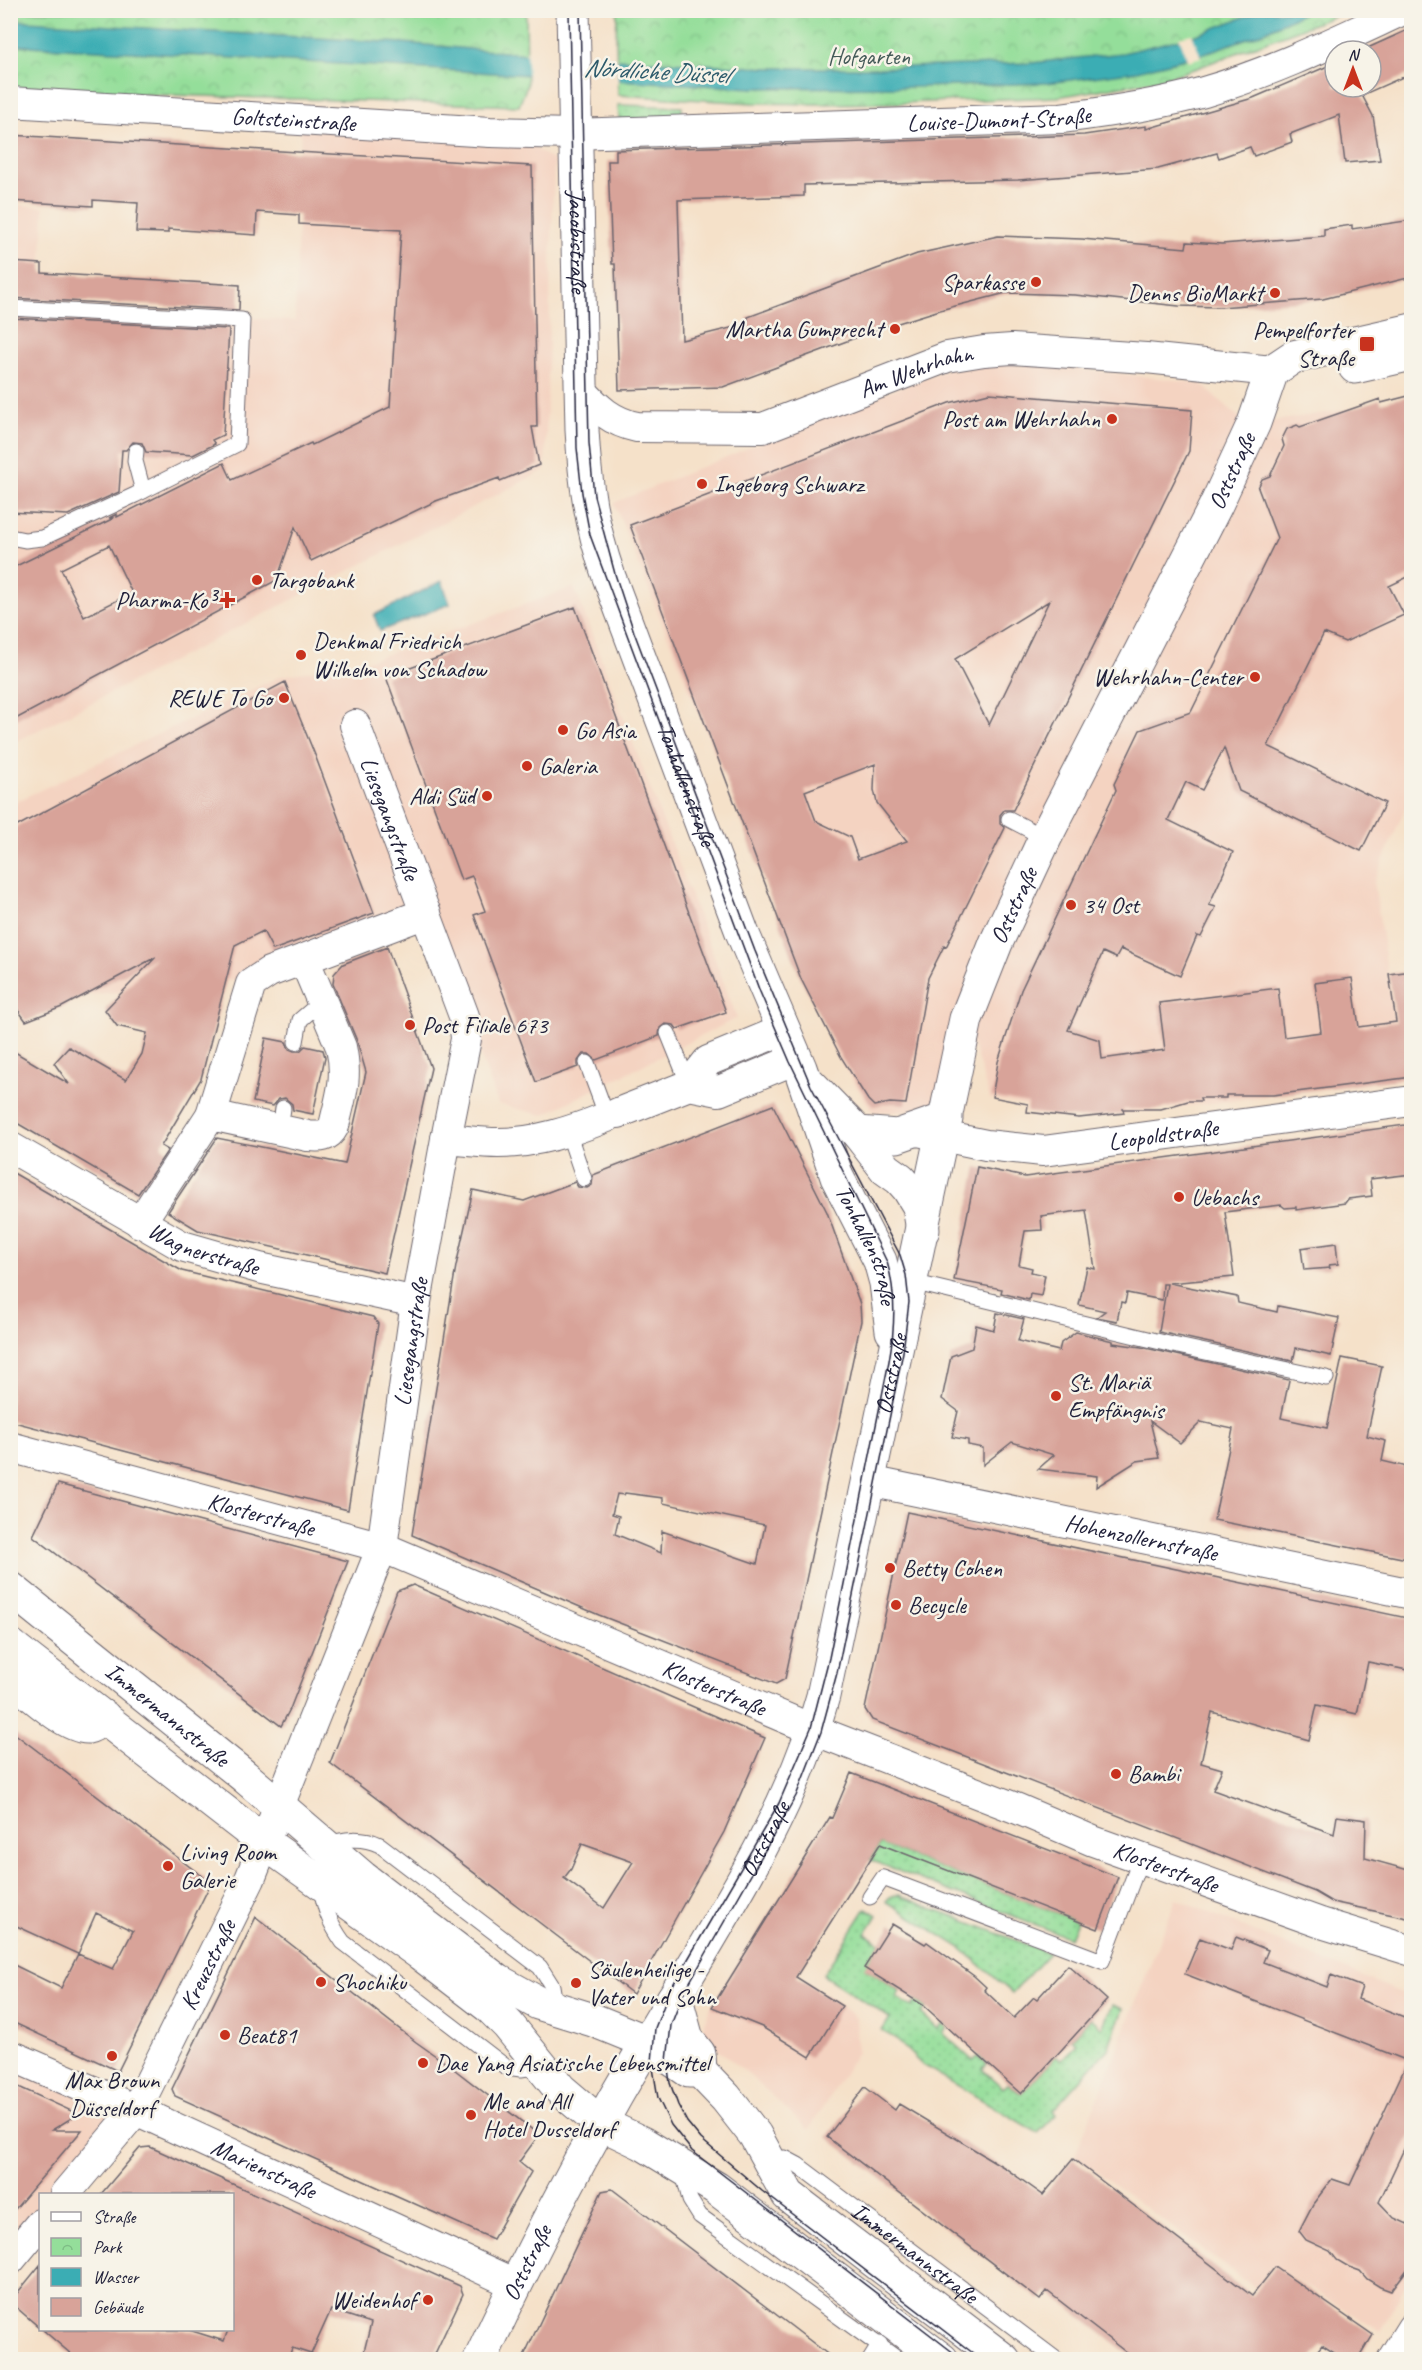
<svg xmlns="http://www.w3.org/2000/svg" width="1422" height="2370" font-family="Caveat,sans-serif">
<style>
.built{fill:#f4d3c1}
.grass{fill:url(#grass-dots);stroke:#5b806a;stroke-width:1.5}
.park{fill:url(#park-crowns);stroke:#5b806a;stroke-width:1.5}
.water{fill:#3badb4;stroke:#2e6878;stroke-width:1.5}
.pier{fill:#f5e1c9}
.building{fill:#d8a399;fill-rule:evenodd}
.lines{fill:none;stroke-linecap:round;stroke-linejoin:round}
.lane-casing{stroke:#6c656d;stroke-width:17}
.street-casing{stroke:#6c656d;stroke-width:32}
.secondary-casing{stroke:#6c656d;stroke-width:35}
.lane{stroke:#fff;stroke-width:15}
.street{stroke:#fff;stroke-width:30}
.secondary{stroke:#fff;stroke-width:33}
.tram{stroke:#22223b;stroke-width:1.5}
.poi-dot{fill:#c8321e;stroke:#f7f3e8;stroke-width:2}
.labels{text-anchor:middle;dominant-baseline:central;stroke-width:5;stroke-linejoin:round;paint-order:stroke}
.park-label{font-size:24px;fill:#445a58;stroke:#f7f3e8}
.street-label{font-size:24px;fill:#22223b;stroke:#f7f3e8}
.poi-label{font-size:24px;fill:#22223b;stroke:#f7f3e8;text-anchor:start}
.water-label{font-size:26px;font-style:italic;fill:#2c5a6b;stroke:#f7f3e8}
</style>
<defs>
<pattern id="grass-dots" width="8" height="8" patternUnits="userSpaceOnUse" patternTransform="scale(1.5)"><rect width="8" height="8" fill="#94de9a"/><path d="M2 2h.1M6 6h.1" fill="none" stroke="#7fbe86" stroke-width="1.8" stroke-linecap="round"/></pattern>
<pattern id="park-crowns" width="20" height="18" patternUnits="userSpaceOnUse" patternTransform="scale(1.5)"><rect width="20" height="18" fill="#94de9a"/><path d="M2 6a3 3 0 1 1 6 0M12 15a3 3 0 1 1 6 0" fill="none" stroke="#7fbe86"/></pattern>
</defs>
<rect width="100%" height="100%" fill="#f7f3e8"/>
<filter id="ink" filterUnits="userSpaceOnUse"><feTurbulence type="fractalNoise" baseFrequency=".0167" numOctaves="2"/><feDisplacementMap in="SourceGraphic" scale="12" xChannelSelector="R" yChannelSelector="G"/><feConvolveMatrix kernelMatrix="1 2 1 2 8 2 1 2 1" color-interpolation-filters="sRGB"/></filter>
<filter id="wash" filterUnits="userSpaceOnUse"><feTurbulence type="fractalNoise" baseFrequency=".008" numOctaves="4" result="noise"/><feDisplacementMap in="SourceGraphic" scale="24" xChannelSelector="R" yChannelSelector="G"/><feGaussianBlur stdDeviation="1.35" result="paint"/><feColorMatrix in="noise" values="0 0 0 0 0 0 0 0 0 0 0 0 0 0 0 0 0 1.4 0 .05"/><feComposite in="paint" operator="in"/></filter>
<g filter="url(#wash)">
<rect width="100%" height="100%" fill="#f5e1c9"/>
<path class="built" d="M301,129L526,142L554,161L545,470L11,744V204L44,207L40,305L295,321Z
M1017,362L1200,383L1244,422L937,1111L873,1112L837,1057L614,503L853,405L948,369Z
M1385,403L1412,437L1411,794L1374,882L1403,1079L1084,1119L1025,1113L1027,1106L990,1099L971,1038L975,1017L1264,423Z
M574,587L737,1018L543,1115L498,1104L426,900L243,979L11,1003V804L281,676L365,662Z
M1176,1899L1411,1997L1412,2211L1406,2222L1411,2226V2275L1380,2331L1273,2266L1257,2289L1075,2156Z
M747,1947L842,2006L856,2018L857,2052L809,2130L750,2076L700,2034L710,2008Z
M11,2059L104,2099L113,2129L59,2194H40V2216L11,2252Z"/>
<path class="grass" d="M618,105L682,107V119L619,120Z
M880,1844L1077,1921L1070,1938L870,1860Z
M900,1895V1896L1049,1953L1012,1993L961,1948L886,1901L891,1896Z
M866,1908L877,1915L865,1934L880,1943L865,1968L900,1991L897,1997L912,2007L916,2001L926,2008L921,2013L938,2029L943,2024L947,2028L943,2033L973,2061L978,2057L987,2064L982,2069L1003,2088L1008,2084L1021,2094L1056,2055L1061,2060L1077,2044L1072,2039L1091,2018L1102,2028L1112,2005L1123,2009L1107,2050L1053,2110L1056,2115L1038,2133L921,2064L895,2038L882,2031L890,2018L823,1975Z"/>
<path class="park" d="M1242,10L1245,12L1254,10L1348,11L1197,68L1158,80L1057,97L902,103L811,104L754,103L618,95L616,43L617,11Z
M11,11H526L527,85L519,106L11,90Z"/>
<path class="water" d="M1260,11H1308L1259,34L1200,55L1137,71L1048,83L920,87L752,88L11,45L10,20L403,43L527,54L719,65L769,68H874L1031,63L1123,53L1193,36Z
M442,581L450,604L380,631L374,615Z"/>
<path class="pier" d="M1192,34L1201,57L1188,61L1179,37Z
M526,51L617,57L618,83L528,79Z"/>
<g id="blocks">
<path class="building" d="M1412,28V73L1362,95L1373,116L1380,160L1345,163L1339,115L1290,134L1292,142L1254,156L1250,147L1219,158L1217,153L1158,169L1018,180L804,185V196L678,200L682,340L747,324L748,317L917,254L998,236L1082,239L1186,248L1187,242L1222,244L1324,236V229L1352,225V229L1412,220V277L1323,299L1220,307L1179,306L1075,295L1006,293L940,310L882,328L723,387L619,390L615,264H612L608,161H616V150L1084,135L1146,126V129L1253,98L1335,63V87H1371V51H1361Z
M10,135L532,166L537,427H532L539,465L500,481L499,478L436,501L311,561L295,527L277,580L10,722V569L114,518H109L117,514V517L224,463L232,480L311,443L312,445L390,407L401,230L299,224V215L257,212L256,235L168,229V233L136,232L138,203L93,200V206L10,201ZM109,545L132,593L84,617L61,569Z
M11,262L42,264V273L240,285L239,310L10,298Z
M10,318L229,329L223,435L212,440L215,444L193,455L146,452L142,443L133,442L126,450H122L119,492L68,515L10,512Z
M989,393L1192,410L1189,451L1013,810H1004L1000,815V824L1005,828L946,947L944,946L928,978L906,1104L890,1103L874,1106L868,1100L841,1057L801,979L630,525L949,403ZM1049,601L989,725L955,659ZM875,764L874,790L877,803L907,841L858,859L850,837L816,821L805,791Z
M1412,395V575L1389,586L1404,615L1345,642L1324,633L1268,746L1385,803L1361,851L1239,791L1224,748L1202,790L1186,782L1168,820L1233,852L1209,905L1216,907L1201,937L1197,936L1180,976L1121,949L1116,958L1103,952L1068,1030L1100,1040L1102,1059L1165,1050L1159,1003L1278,988L1284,1037L1321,1032L1315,983L1352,978L1359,1027L1396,1022L1389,974L1412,971V1077L1273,1095H1226V1098H1200L1201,1101H1188L1161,1109H1123L1124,1113L1079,1118L1027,1112L1028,1104L992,1097L998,1062L1021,990L1116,790L1114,784L1140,730L1191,712L1277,538L1258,488L1262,479L1270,476L1284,446L1282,439L1287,429L1297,425L1300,427L1380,399L1381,403Z
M575,607L726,1012L677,1029L674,1025L665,1024L660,1028L659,1036L596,1060L589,1054H583L578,1061V1067L536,1082L474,915L485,911L472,876L461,880L386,677Z
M285,682L315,755L374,913L273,950L263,931L235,945L201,1079L161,1146L168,1150L138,1194L10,1119V1049L69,1084L54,1063L69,1047L126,1080L142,1054L147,1033L117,1026L105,1010L156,957L62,1007L26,1021L10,999V830Z
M387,947L431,1068L385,1273L198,1230L168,1212L217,1138L345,1164L366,1072L357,1041L333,984L334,974L343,964Z
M266,1038L286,1042L289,1049L294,1051H300L305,1046L323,1050L325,1057L313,1114L293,1110L292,1104L285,1098L279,1099L273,1106L253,1102Z
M773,1105L827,1212L860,1304L861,1321L785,1679L776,1684L599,1615L412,1535L456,1266L473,1190L524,1201L575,1182L578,1187L587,1188L592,1185L593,1175ZM625,1493L663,1498V1503L765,1525L757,1564L662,1531L661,1553L615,1534L619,1516L612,1514L617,1494L624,1495Z
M1412,1124V1174L1370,1179L1372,1196L1348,1199L1345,1203L1296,1210V1207L1285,1208L1281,1205L1225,1212L1234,1277L1169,1283L1237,1297L1238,1303L1277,1312L1278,1306L1339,1318L1331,1356L1296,1348L1293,1361L1159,1332L1167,1284H1163L1162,1300L1127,1293L1125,1303L1121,1302L1117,1321L1097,1317L1105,1311L1079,1305L1087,1267L1095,1269L1086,1210L1041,1216L1042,1230L1025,1231L1019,1265L1032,1268L1031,1272L1045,1275L1041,1296L1030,1294L1029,1300L1001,1293L1002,1289L954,1280L977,1167L1025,1177Z
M10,1171L182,1271L373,1317L378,1324L348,1510L10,1421Z
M1336,1243L1338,1264L1329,1265L1330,1268L1304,1270L1301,1248Z
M997,1313L1024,1319L1018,1341L1059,1351L1061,1343L1076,1332L1113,1341V1343L1141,1347L1289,1380L1281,1418L1327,1428L1342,1358L1382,1366L1367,1436L1386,1441L1382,1461L1412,1468V1560L1214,1520L1233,1429L1201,1422L1180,1443L1150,1421L1159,1458L1137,1461L1096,1487L1097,1476L1038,1469L1054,1455L1012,1442L983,1465V1448L968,1445V1440L952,1437L958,1411L942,1399L951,1356L972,1348L976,1325L994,1330Z
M58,1484L348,1561L290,1709L281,1726L33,1536Z
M907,1512L1412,1619V1671L1368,1662L1357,1714L1317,1705L1309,1740L1212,1712L1201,1763L1222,1769L1213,1790L1334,1834L1337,1816L1366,1820L1365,1858L1412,1871V1919L1332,1902L1315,1892L872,1720L865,1709Z
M413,1585L765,1738L724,1832L633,1994L330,1763L397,1591ZM582,1844L633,1862L604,1908L564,1878L571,1869Z
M10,1730L211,1883L118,2071L10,2021V1963L61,1988L78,1954L10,1923ZM96,1913L133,1931L113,1969L78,1954Z
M851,1773L1118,1877L1098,1929L880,1844L796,1977L842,2006L810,2057L762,2027L712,2007L830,1817L832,1818Z
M256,1917L416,2042L450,2066L539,2135L519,2162L531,2172L493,2239L175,2096L172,2089Z
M892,1924L925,1944L927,1942L974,1976L986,1987L984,1990L1014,2018L1034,1997L1037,1999L1068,1965L1107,2000L1021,2094L923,2005L864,1968Z
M1236,1937L1268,1950L1263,1962L1327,1987L1331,1975L1362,1987L1358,1999L1412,2020V2132L1379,2202L1394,2218L1412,2226V2263L1391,2291L1380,2287L1367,2279L1360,2271L1349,2267L1337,2260L1330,2251L1306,2240L1299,2231L1313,2204L1332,2179L1350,2185L1408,2061L1185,1974L1200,1938L1231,1950Z
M10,2083L78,2114L52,2130H82L10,2215Z
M865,2087L895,2110L899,2104L1005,2168L1043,2195L1073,2159L1252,2296L1275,2267L1373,2335L1358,2360H1345L1322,2345L1310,2360H1136L1047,2291L1040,2300L827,2137Z
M150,2147L460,2286L463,2294L432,2360H362L371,2323L331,2310L311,2354L292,2348L288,2360H78L43,2330H189L224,2341L228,2330H232V2194H101L140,2148Z
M612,2189L795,2329L835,2360H522L602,2191Z
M40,2265V2328L10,2302Z"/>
</g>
</g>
<g filter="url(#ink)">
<use href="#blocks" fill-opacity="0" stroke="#6c656d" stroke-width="1.5"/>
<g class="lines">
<g class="lane-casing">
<g id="lane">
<path d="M10,308L242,320L237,444L135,495L42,538L25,540L10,537"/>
<path d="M136,451L135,461L143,491"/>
<path d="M1009,819L1045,838"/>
<path d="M668,1033L689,1085"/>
<path d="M296,1042L300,1020L321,1002"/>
<path d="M587,1063L607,1117"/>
<path d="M280,1130L283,1108"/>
<path d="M568,1132L584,1179"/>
<path d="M912,1282L1173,1345L1326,1378"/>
<path d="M324,1845C344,1839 361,1836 380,1845L540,1967L552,1986L556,2010"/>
<path d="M321,1886C324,1908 330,1924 343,1942L506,2067L521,2069L541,2066"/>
<path d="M870,1897L883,1878L1102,1961L1141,1858"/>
<path id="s1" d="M769,2160L785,2158L798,2165L1057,2360"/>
<path d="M682,2169L690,2200L700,2216L899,2360"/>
<path d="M870,2360L880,2344"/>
</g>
</g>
<g class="street-casing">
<g id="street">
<path id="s2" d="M10,102L490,132L572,134L1061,118C1109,112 1158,105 1204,92C1273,72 1338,40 1403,10"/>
<path id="s3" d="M581,390C597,408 612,422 637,427L763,428L947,357L984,351L1012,349L1146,358L1272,371"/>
<path id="s4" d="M355,725L464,1016L466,1039L446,1139"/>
<path d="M689,1085L719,1091L796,1059"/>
<path d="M618,1113L689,1085L708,1061L783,1030"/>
<path d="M211,1115L251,984L269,972L304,959"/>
<path id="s5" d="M918,1131L986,1145L1043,1151L1412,1101"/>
<path id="s6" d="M10,1147L182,1246L259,1268L416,1302"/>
<path d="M140,1223L211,1115L308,1136C320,1137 328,1138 334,1126C341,1095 348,1079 341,1047L304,959L426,913"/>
<path id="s7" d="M10,1447L382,1547L814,1730L1018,1809L1093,1841L1321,1923L1412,1951"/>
<path id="s8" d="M869,1481L1412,1594"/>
<path id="s9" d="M10,2055L136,2110L515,2284"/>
<path id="s10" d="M65,2194L136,2110L250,1879L382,1547L416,1302L446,1139C463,1140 481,1143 498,1143C536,1143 572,1131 607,1117"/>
<path d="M10,2260L40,2224"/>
<path d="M1392,2360L1412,2328"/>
</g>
</g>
<g class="secondary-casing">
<g id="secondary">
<path id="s11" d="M573,10L582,430C585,484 591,525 609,577L742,932L800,1068L837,1177L880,1261L886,1283L892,1331"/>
<path d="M1355,367L1412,354"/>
<path d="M1272,371L1293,357L1412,330"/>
<path d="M809,1083L858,1133L886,1169L900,1179L908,1188L919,1206L923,1230"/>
<path d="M858,1133L897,1136L946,1119"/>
<path id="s12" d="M10,1588L244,1776L363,1878L498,1981L538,2003L593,2020L647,2042L689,2071H700L726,2098L755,2135L788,2195L1004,2360"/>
<path d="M10,1645L265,1843L421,1954L490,2007L508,2025L560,2089L600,2123L642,2143L716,2188L942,2360"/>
<path d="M10,1677C27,1690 67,1728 88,1727C94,1726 99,1721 104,1717"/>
<path d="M673,1999L678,2006L687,2039L699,2054L700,2071"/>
<path id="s13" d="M480,2360C532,2247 590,2138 654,2031C717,1924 790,1817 823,1696L966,1019L996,943L1045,838L1216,505L1254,423L1272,371"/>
</g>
</g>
<use href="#lane" class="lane"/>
<use href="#street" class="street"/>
<use href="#secondary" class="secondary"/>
<path class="tram" d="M569,10L577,448L582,493L590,535L760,992L790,1062L887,1262C897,1295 895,1328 889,1361L829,1658L811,1728L779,1803L670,1990L655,2028L652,2062L658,2098L671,2125L692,2151L963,2360
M580,10L589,443L594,496L615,574L634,632L755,951L811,1086L900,1255L906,1275L909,1302L903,1352L837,1673L821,1732L796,1796L683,1994L671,2025L667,2061L670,2083L678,2105L687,2122L701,2139L762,2191L982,2360"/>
</g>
</g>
<g class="poi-dot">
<circle cx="1036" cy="282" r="6"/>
<circle cx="1275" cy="293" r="6"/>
<circle cx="895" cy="329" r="6"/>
<rect x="1359" y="336" width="16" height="16" rx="3"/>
<circle cx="1112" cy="419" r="6"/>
<circle cx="702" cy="484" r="6"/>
<circle cx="257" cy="580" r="6"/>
<path d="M224 591h6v6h6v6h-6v6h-6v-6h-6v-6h6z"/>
<circle cx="301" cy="655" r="6"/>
<circle cx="1255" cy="677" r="6"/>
<circle cx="284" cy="698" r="6"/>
<circle cx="563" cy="730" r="6"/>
<circle cx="527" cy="766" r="6"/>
<circle cx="487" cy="796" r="6"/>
<circle cx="1071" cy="905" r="6"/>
<circle cx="410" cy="1025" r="6"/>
<circle cx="1179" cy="1197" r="6"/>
<circle cx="1056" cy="1396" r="6"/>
<circle cx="890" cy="1568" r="6"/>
<circle cx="896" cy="1605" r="6"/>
<circle cx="1116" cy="1774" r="6"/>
<circle cx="168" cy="1866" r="6"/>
<circle cx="321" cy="1982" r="6"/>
<circle cx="576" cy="1983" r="6"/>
<circle cx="225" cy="2035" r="6"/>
<circle cx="112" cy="2056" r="6"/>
<circle cx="423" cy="2063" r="6"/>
<circle cx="471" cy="2115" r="6"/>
<circle cx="428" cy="2300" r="6"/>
</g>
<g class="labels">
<g class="park-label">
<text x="869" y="56">Hofgarten</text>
</g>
<g class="street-label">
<text stroke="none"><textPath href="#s2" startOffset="990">Louise-Dumont-Straße</textPath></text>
<text stroke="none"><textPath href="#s2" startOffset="284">Goltsteinstraße</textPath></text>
<text stroke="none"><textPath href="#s11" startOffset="232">Jacobistraße</textPath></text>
<text stroke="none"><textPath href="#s3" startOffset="358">Am Wehrhahn</textPath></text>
<text stroke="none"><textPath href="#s13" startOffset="2050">Oststraße</textPath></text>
<text stroke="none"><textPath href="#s11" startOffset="792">Tonhallenstraße</textPath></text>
<text stroke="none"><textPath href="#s4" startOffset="100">Liesegangstraße</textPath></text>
<text stroke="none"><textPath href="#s13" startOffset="1564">Oststraße</textPath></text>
<text stroke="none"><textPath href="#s5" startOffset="248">Leopoldstraße</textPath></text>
<text stroke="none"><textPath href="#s11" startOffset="1287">Tonhallenstraße</textPath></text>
<text stroke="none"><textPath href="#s6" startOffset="220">Wagnerstraße</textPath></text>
<text stroke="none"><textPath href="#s10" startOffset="932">Liesegangstraße</textPath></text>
<text stroke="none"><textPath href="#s13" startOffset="1078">Oststraße</textPath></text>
<text stroke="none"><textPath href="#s7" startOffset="260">Klosterstraße</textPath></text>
<text stroke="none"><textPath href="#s8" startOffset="278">Hohenzollernstraße</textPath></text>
<text stroke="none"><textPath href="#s7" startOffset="746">Klosterstraße</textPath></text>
<text stroke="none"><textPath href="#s12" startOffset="202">Immermannstraße</textPath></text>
<text stroke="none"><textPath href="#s13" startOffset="594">Oststraße</textPath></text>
<text stroke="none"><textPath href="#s7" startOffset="1232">Klosterstraße</textPath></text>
<text stroke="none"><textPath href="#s10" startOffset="272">Kreuzstraße</textPath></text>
<text stroke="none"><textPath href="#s9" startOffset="278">Marienstraße</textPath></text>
<text stroke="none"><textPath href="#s1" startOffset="177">Immermannstraße</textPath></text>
<text stroke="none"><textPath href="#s13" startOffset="108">Oststraße</textPath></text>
</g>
<g class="poi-label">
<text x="1024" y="282" text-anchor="end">Sparkasse</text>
<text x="1263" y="293" text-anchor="end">Denns BioMarkt</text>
<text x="883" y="329" text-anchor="end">Martha Gumprecht</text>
<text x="1354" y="330" text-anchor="end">Pempelforter<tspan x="1354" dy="28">Straße</tspan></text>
<text x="1100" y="419" text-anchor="end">Post am Wehrhahn</text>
<text x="714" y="484">Ingeborg Schwarz</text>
<text x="269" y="580">Targobank</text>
<text x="215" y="600" text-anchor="end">Pharma-Ko³</text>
<text x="313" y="641">Denkmal Friedrich<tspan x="313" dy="28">Wilhelm von Schadow</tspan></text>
<text x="1243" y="677" text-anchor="end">Wehrhahn-Center</text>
<text x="272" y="698" text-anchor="end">REWE To Go</text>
<text x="575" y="730">Go Asia</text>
<text x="539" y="766">Galeria</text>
<text x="475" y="796" text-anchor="end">Aldi Süd</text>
<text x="1083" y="905">34 Ost</text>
<text x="422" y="1025">Post Filiale 673</text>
<text x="1191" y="1197">Uebachs</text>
<text x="1068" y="1382">St. Mariä<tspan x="1068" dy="28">Empfängnis</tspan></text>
<text x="902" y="1568">Betty Cohen</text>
<text x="908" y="1605">Becycle</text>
<text x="1128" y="1774">Bambi</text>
<text x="180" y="1852">Living Room<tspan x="180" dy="28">Galerie</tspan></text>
<text x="588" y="1969">Säulenheilige -<tspan x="588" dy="28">Vater und Sohn</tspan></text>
<text x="333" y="1982">Shochiku</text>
<text x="237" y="2035">Beat81</text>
<text x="435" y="2063">Dae Yang Asiatische Lebensmittel</text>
<text x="112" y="2080" text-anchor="middle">Max Brown<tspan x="112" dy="28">Düsseldorf</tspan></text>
<text x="483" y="2101">Me and All<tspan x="483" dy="28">Hotel Dusseldorf</tspan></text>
<text x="416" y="2300" text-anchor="end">Weidenhof</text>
</g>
<g class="water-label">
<text transform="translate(656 71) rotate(3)">Nördliche Düssel</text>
</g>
</g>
<rect width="1422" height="2370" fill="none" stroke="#f7f3e8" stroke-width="36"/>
<rect x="39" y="2193" width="195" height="138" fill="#f7f3e8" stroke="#a29fa3" stroke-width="1.5"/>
<rect x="51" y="2212" width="30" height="9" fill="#ffffff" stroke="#a29fa3" stroke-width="1.5"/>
<text x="93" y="2223" font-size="18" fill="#22223b">Straße</text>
<rect x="51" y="2238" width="30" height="18" fill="url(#park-crowns)" stroke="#a29fa3" stroke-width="1.5"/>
<text x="93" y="2253" font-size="18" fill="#22223b">Park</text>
<rect x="51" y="2268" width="30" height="18" fill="#3badb4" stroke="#a29fa3" stroke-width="1.5"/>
<text x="93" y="2283" font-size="18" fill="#22223b">Wasser</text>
<rect x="51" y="2298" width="30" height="18" fill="#d8a399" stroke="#a29fa3" stroke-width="1.5"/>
<text x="93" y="2313" font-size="18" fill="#22223b">Gebäude</text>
<g transform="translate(1353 69)"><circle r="28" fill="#f7f3e8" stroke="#a29fa3" stroke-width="1.5"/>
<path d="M0-4.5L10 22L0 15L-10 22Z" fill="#c8321e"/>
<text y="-9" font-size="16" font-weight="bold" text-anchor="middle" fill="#22223b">N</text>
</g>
</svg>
